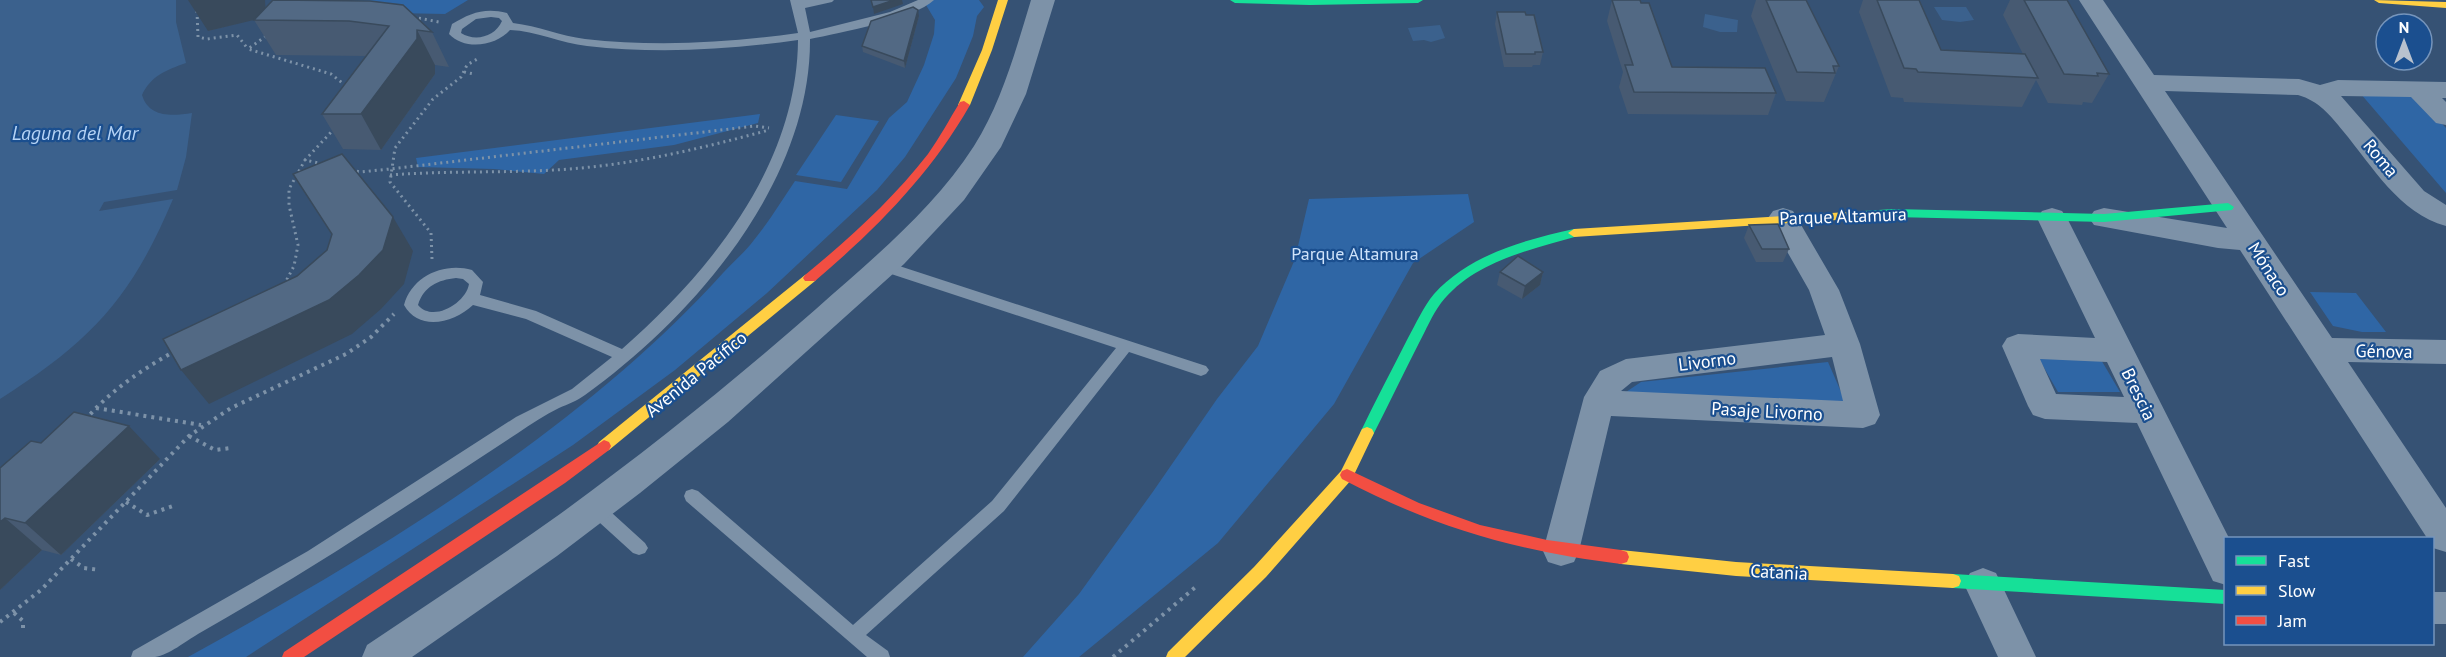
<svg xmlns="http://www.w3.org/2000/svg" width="2446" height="657" font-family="'PT Sans',sans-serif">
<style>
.green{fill:#2f66a5}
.water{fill:#3b618d}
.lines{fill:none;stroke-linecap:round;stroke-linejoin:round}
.path-far1{stroke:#7d92a8;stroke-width:3;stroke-dasharray:2 4;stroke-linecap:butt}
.path{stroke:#7d92a8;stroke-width:4;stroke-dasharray:3 5;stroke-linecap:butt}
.lane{fill:#7d92a8;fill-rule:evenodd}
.street{fill:#7d92a8;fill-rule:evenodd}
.fast{fill:#16e098;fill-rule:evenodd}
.slow{fill:#ffcf43;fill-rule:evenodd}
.jam{fill:#f24e42;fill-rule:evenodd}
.wall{fill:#475a72}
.shaded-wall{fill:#394a5c}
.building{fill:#526984;stroke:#394a5c;stroke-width:1.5}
.labels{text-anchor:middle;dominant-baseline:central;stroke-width:4.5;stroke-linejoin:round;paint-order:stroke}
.street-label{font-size:18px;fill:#fff;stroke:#1b4f8f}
.park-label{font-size:18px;fill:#cfe3fa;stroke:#1b4f8f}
.water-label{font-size:20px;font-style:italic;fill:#b5d3f5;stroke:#1b4f8f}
</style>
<rect width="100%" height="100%" fill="#365274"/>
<path class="green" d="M292,0H468L445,14L298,11Z
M923,0H979L984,7L977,16L973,36L956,78L905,157L877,190L767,293L675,370L573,445L246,657H188C376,553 578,433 723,273C733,262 745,252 754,240C769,222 782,200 795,181L847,189L889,118L907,102L924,65L934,34L935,20Z
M2360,93L2414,94L2446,128V193Z
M760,114L758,123L674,145L559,160L544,174L494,169L418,167L416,158Z
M836,115L879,121L841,182L796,175Z
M1468,194L1474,222L1413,263L1334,404L1218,543L1079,657H1023L1079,594L1152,493L1217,399L1258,346L1295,259L1309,199Z
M2310,292L2356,293L2386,332H2362L2333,326Z
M2100,358L2120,392H2058L2039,359Z
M1828,362L1845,401L1824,405L1626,392L1641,382Z"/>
<path class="water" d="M0,0H176V22L186,63C166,70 151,76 142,95C149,118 172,116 192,113L186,157L177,190L104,202L99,211L173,199C131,299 91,341 0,399Z
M1934,7H1966L1974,20L1960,22L1942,20Z
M1705,14L1738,20L1737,32H1720L1703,27Z
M1440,25L1445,38L1431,42L1424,40L1413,41L1408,28Z"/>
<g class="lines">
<path class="path-far1" d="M197,11L198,37L207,39L237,35L248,49
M413,17L439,22
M266,36L248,49L331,74L346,86
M464,72L474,74
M323,164L305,160L335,128
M351,170L360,172L390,169L755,126L769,128
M390,175C454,170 518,174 581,168C645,162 707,147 769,130
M432,259L431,233L390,182L395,148L433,99L461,77L467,65L479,58
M284,285L294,266L298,245L289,205V189L305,160"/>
<path class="path" d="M96,408L201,425
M85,420C110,391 140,371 173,352
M189,436L215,450L231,448
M126,502L147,515L173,506
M71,559L84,568L100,570
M14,613L23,621V628
M0,622L41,590L189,436L231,408L346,354L371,337L394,314
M1113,657L1198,585"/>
<path class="lane" d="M790,0H834L832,2L805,8L810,32L890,12L918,0H934C914,19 839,33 810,39C811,181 695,316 585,395C577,401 568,404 559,408C545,415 531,424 518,433C457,473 396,513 335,552C290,580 244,608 198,634C186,641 169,655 155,657C147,657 139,657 131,657L133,651L308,551L516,417L572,389L612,357L526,319L473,305C454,323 419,332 404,305C412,276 444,262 472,270L483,282L480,295L536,311L622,349C711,271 797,165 798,40C728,50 657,54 587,46C561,43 536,31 510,30C496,46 465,51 449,34L452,24C470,13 485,7 507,13L513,23C538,26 561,36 585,39C656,47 728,43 798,33ZM491,17L499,18L502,21C495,37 475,42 461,33L462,29L476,19ZM456,278L463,279L469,284C466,303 433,323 418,305C424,286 438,280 456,278Z
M884,261L1206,366L1209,370L1206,374L1201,376L1129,352L1004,511L866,635L888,651L890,657H867L686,501L684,496L686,491L692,489L698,491L853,625L992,501L1116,348L879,270L877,266L879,262Z
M595,501L601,503L645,543L648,548L645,553L639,555L633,553L589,513L587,508L589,503Z"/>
<path class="street" d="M1031,0H1055L1026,94L1001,147L964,200L904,264L728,422L640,493L557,556L412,657H362L367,645C432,601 497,559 560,514C648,450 734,381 816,309C872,259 933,210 974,146C1002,102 1016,49 1031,0Z
M2079,0H2103L2154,75L2299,79L2320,85L2338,80L2446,82V98H2442L2446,102V125L2436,123L2411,97L2341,96L2424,191L2446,205V226C2399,213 2373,167 2343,131C2330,115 2319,101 2298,95L2165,91L2332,338L2446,340V364L2348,362L2446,508V552L2433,548L2432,538H2427L2240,250L2218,248L2094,225L2089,218L2094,211L2104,208L2227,228Z
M1783,208L1793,211L1839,290L1860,344L1880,415L1875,424L1863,428L1611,416L1579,551L1574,562L1561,566L1548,562L1543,551L1584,397L1600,371L1626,359L1825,335L1809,290L1768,218L1773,211ZM1832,357L1843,401L1621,391L1632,382Z
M2052,208L2062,211L2067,218L2229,538H2226V585L2213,581L2137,423L2045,419L2033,415L2028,406L2002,346L2007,338L2018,334L2095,338L2037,218L2042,211ZM2040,359L2107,362L2124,397L2056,394Z
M1983,568L1996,573L2036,657H1998L1964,584L1970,573Z
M2432,592H2446V624H2432Z"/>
<path class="fast" d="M1230,0H1423L1418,3L1310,5L1235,3Z
M2228,203L2234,207L2232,210L2104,222L1893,217L1864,219L1858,215L1864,211L1893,209L2104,214Z
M1574,229L1578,230L1580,233L1578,236C1530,250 1474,261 1441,303C1432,315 1426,330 1419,343C1403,374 1388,406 1372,437H1362L1360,433C1375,401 1392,370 1408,338C1416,324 1423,307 1434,294C1469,255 1524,240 1574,229Z
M1953,574L2226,590V604L1953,588L1947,586L1945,581L1947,576Z"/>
<path class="slow" d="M998,0H1008L992,50L970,105L964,109L960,108L958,105L982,50Z
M2374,0L2446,2V8L2379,3Z
M1864,211L1868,212L1870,215L1868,218L1574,237L1568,233L1574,229Z
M810,273L817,278L815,281L609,450L604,452L599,450L597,446L599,442L805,275Z
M1367,427L1372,429L1374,433L1352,479L1266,577L1185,657H1166L1168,652L1254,567L1341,471L1362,429Z
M1621,550L1736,562L1953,574L1959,576L1961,581L1959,586L1953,588L1736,576L1621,564L1615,562L1613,557L1615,552Z"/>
<path class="jam" d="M964,101L970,105C930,175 876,229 815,281H805L803,278L805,275C850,238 892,200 928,154C940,137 949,120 960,102Z
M604,440L609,442L611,446L609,450L565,483L304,657H282L284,652Z
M1347,469L1419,503L1480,525L1547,540L1621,550L1627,552L1629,557L1627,562L1621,564C1517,551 1435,528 1342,479L1340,475L1342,471Z"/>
</g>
<path class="wall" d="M1612,0L1672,67L1776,93L1768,115L1628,114L1619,87L1623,72L1607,21Z
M1756,0H1806L1839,66L1824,102L1786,101L1751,16Z
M1863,0H1919L1941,50L2023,54L2003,15L2010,0H2067L2109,74L2092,103L2083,102L2082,105L2048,103L2036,80L2022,107L1904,102L1903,98L1891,97L1859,12Z
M265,8L432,32L449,67L435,65V74L381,150L343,149L322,114L367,56L276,55L254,20L255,19L208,31Z
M1497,12L1526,15L1543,52L1540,65H1533L1532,67H1504L1495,24Z
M919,16L905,68L863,52L862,46Z
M1749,225L1789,249L1783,262H1756L1744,238Z
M1500,272H1543L1540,285L1522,299L1497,285Z
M160,459L61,555L42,550L0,590V468Z"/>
<path class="shaded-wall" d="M188,0H265L266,17L208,31Z
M894,0H902L903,4L874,14L873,7Z
M918,10L919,16L905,68L904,61Z
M417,30L435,65V74L381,150L361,114Z
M393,217L413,251L404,284L381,309L352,334L209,404L181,370Z
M1543,272L1540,285L1522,299L1525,286Z
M129,426L160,459L61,555L25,523Z
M5,518L42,550L0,590V522Z"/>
<path class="building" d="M273,0L370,1L403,5L432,32L417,30V39L361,114H322L389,26L349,21L254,20Z
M871,0H894L873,7Z
M1612,0H1640L1641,3H1649L1672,67L1765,68L1776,93L1634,92L1625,65H1633Z
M1766,0H1806L1839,66H1833L1835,73L1797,72Z
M1877,0H1919L1941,50L2025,54L2038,78L1918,72L1916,69L1904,68Z
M2024,0H2067L2109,74L2097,73L2098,76L2064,74Z
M913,7L918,10L904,61L862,46L871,21Z
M1497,12H1525L1526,15H1534L1543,52H1535V54H1506Z
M342,154L393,217L383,250L359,275L329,300L181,370L163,339L297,276L327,250L332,234L293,174Z
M1778,224L1789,249H1762L1749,225Z
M1518,256L1543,272L1525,286L1500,272Z
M74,412L129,426L25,523L5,518L0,522V468L31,441L41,443Z"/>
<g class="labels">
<g class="street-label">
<text transform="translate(2381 158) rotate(50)">Roma</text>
<text transform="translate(1843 216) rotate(-2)">Parque Altamura</text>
<text transform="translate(2269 269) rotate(57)">Mónaco</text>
<text transform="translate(2384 351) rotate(1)">Génova</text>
<text transform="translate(1707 361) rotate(-7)">Livorno</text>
<text transform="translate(696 374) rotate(-39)">Avenida Pacífico</text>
<text transform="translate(2139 394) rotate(64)">Brescia</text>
<text transform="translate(1767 411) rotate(3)">Pasaje Livorno</text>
<text transform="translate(1779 572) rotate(3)">Catania</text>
</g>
<g class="park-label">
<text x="1355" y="253">Parque Altamura</text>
</g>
<g class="water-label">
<text x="75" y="133">Laguna del Mar</text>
</g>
</g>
<rect x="2224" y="537" width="210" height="108" fill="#1b4f8f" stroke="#7695bc" stroke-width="1.5"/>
<rect x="2236" y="556" width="30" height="9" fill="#16e098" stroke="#7695bc" stroke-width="1.5"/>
<text x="2278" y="567" font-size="18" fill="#ffffff">Fast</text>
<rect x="2236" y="586" width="30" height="9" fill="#ffcf43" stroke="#7695bc" stroke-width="1.5"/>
<text x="2278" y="597" font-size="18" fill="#ffffff">Slow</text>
<rect x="2236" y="616" width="30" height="9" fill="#f24e42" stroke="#7695bc" stroke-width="1.5"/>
<text x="2278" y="627" font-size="18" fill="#ffffff">Jam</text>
<g transform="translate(2404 42)"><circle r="28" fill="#1b4f8f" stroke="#7695bc" stroke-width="1.5"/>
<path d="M0-4.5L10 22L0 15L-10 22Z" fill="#b9c2ce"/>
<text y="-9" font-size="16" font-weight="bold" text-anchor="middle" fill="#ffffff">N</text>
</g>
</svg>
